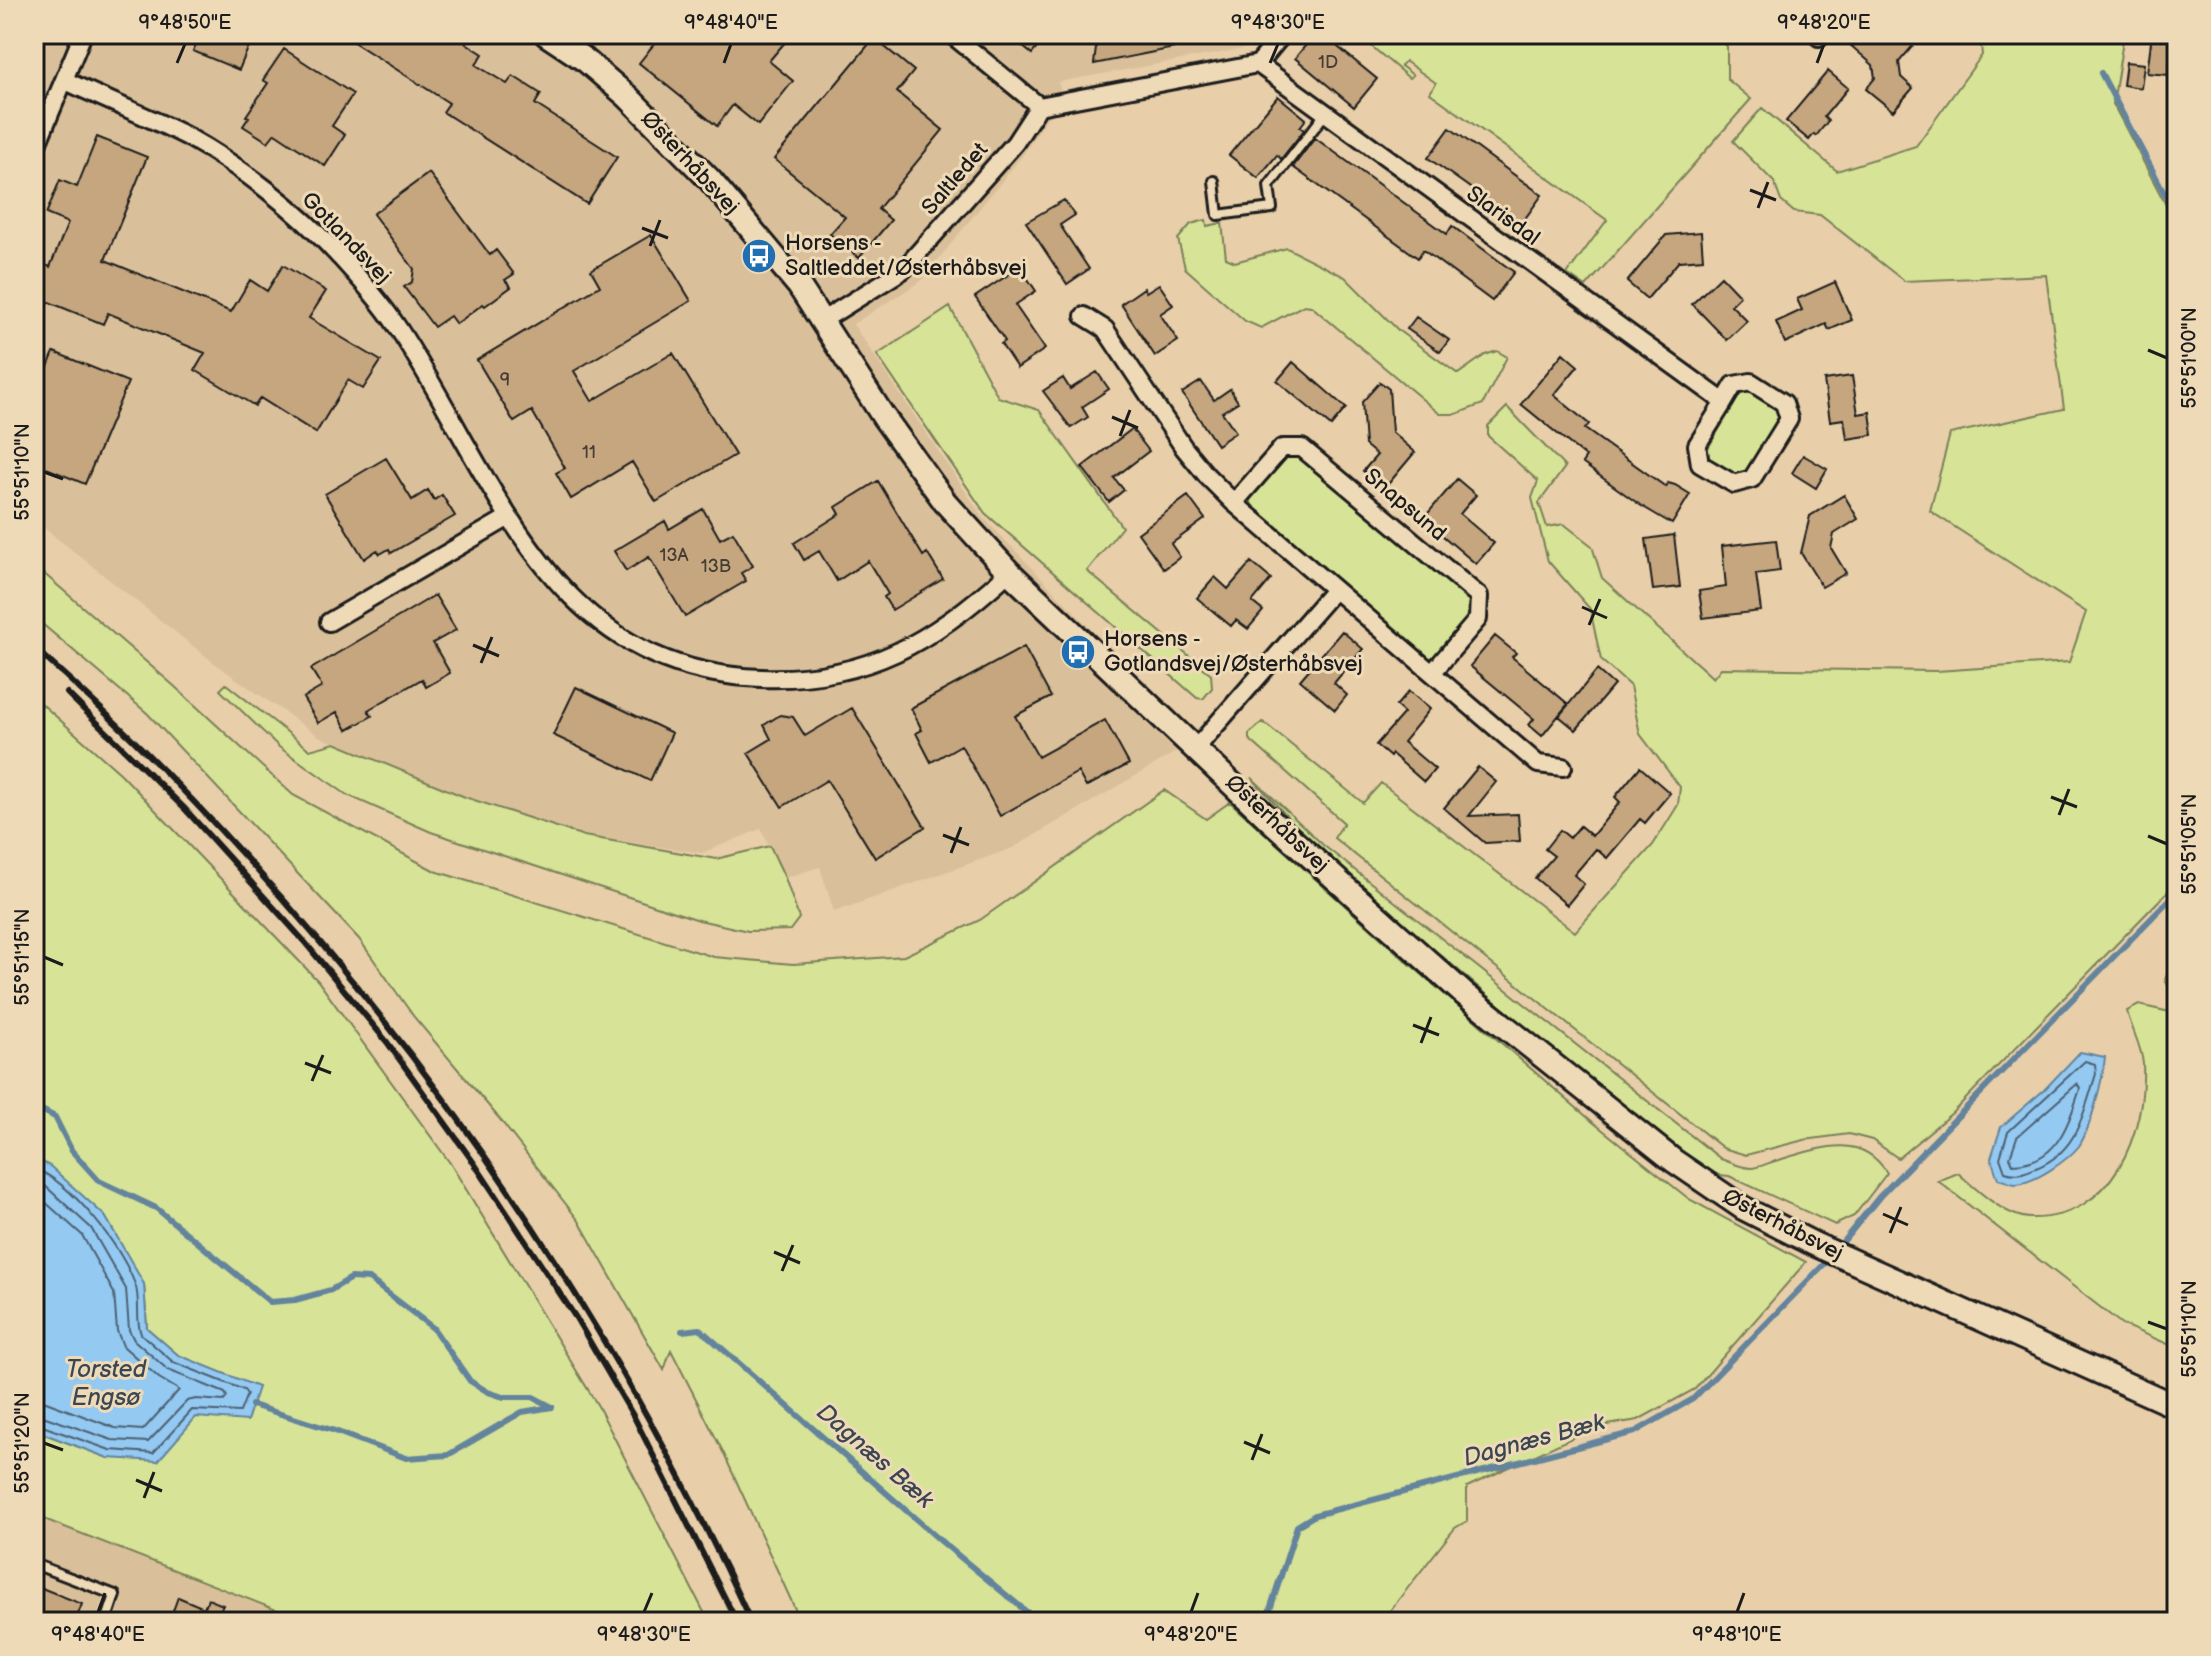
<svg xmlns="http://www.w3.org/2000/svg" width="2211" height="1656" font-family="'Balsamiq Sans',sans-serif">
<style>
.built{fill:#dac09a}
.green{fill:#d7e396;stroke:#7a8059;stroke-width:2}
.water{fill:#94c9f2;stroke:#64849c;stroke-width:2}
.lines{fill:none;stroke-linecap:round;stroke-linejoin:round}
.shore{stroke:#4c6172;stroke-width:2}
.stream{stroke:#64849c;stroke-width:6}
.building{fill:#c5a67f;stroke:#1c1c1c;stroke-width:2}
.service-casing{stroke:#1c1c1c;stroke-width:14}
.minor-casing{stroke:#1c1c1c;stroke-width:22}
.tertiary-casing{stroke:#1c1c1c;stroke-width:28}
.service{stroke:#efdab8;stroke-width:8}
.minor{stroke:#efdab8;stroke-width:16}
.tertiary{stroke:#efdab8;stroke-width:22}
.rail{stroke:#1c1c1c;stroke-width:6}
.ticks{fill:none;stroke:#1c1c1c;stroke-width:3}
.labels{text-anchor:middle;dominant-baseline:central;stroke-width:6;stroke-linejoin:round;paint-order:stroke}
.number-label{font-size:18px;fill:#463e35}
.street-label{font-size:22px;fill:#1c1c1c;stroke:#efdab8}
.poi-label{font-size:22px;fill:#1c1c1c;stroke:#efdab8;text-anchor:start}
.water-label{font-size:24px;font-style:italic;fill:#3a4752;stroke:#efdab8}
.neatline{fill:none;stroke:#1c1c1c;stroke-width:3}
.ticks-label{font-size:20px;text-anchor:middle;fill:#1c1c1c}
</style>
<rect width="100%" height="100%" fill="#e8cfaa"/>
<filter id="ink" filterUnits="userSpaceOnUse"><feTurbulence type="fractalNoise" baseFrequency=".0125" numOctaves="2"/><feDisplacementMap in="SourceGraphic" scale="16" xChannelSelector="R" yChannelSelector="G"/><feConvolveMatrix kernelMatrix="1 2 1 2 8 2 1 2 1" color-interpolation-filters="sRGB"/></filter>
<g filter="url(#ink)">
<path class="built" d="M34,34H1246L1248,48L1058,82L1062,95L1023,155L920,282L853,324L982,516L1135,675L1190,725L1176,752L1013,848L834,912L820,867L785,878L761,829L702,853L584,836L465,797L320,737L218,666L34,520Z
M34,1515L307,1622H34Z"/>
<path class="green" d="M1357,34H1713L1727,46V79L1751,99L1586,287L1567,274L1607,220L1430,93L1436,83L1405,61L1401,66L1413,75L1409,78Z
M1980,34H2124L2113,104L2177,226V882L1952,1113L1898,1158L1872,1140L1849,1134L1804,1140L1746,1155L1723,1148L1334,838L1344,823L1249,739V734L1263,722L1363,803L1381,783L1575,932L1653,845L1678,805L1680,787L1640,734L1630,686L1601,660L1590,609L1548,561L1532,498L1538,481L1488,436V426L1507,407L1565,467L1539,503L1547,527L1564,524L1592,546L1602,578L1713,678L1721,668L1937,671L2069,662L2086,612L1930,511L1950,434L2064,409L2046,275L1904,281L1820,215L1794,212L1781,201L1774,182L1733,141L1762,108L1837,171L1916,146L1982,55Z
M1206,220L1207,226L1222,223L1226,258L1235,262L1287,248L1345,277L1399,331L1458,374L1485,355L1497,351L1507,357L1483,404L1456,414H1440L1311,306L1304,305L1261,328L1245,321L1185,268L1178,239L1191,224Z
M950,307L998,397L1039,410L1122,527L1087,571L1211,674L1212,688L1203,699L1197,698L985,513L877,355Z
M1749,391L1778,409L1779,418L1745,474L1736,475L1708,458L1707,450L1740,393Z
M1298,453L1474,604V615L1438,657L1426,659L1253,509L1250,498L1288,454Z
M34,565L173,685L293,795L435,871L714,957L793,964L904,956L980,920L1164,790L1206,819L1230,802L1404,959L1594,1123L1689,1199L1806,1262L1695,1389L1638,1420L1595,1427L1467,1487V1521L1455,1528L1385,1617L1393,1622H801L723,1452L671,1350L664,1370L579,1221L498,1117L414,1017L359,939L147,713L34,617Z
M226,684L310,750L335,743L465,797L584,836L716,859L770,846L785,878L799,918L790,930L748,931L699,920L431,832L347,795L279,747L220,690Z
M34,697L121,774L318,981L450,1163L598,1406L709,1622H307L34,1515V1430L108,1458L257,1387L178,1355L147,1328L144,1284L50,1166L34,1159Z
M1251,777L1323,845L1721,1159C1730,1162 1742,1168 1751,1168C1758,1168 1768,1163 1775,1161C1815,1150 1860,1129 1887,1173L1854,1216L1835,1225L1729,1176L1711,1174L1562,1059L1316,848Z
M2177,957V1348L2123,1325L1938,1181L1958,1173C1976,1189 2005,1217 2030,1218C2113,1220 2146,1133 2143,1064C2142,1047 2131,1028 2127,1011L2139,1005L2170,1012L2175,1002L2165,979L2171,962Z"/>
<path class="water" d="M2080,1052L2105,1057C2103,1078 2091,1128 2079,1146C2068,1160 2035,1183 2016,1184C2011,1184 2003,1180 1998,1179L1991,1158L2001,1127L2044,1090Z
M34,1159L50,1166L105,1216L144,1284L147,1328L178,1355L258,1387L247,1421L196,1417L158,1461L108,1458L34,1430Z"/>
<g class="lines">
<path class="shore" d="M2085,1061L2095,1064L2096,1074C2083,1114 2078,1151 2036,1168C2024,1173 2017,1176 2005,1172L2000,1158L2008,1132Z
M2077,1084L2080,1089C2068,1124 2058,1163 2013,1164L2010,1157L2017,1137Z
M34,1168C73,1184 120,1245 135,1284C141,1300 135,1319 141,1334L173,1362L244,1390L247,1394L240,1412L192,1410L153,1453L110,1450L34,1423
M34,1179L41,1182L91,1228L126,1289L129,1330L134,1340L168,1370L225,1393L227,1397L224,1401L196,1399L187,1401L148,1442L112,1440L34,1413
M34,1192L82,1235L114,1293L117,1331L123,1346L159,1378L179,1390L143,1430L115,1428L46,1402L34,1401"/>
<path class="stream" d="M2101,73L2177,217
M34,1106L55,1117L72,1151L99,1181L156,1208L270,1302L295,1300L331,1290L351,1278L369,1279L433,1328L470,1381L488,1392L503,1397H533L552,1407
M1837,1249L1880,1196L2177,892
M682,1331L700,1329L942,1542L1039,1622
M252,1405L335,1431L406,1458L448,1455L522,1412L552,1407
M1266,1622L1297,1526L1315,1515L1635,1432L1693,1399L1830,1258"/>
</g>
<path class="building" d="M200,34H254L239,70L193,51Z
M341,34H452L483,54L476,65L507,84L513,76L541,94L535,104L617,157L587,204L443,112L449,103Z
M662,34H689L699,42L706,34H792L769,61L793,81L758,125L733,105L717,126L639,63Z
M1007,34H1048L1032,54Z
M1093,34H1167L1174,48L1094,64L1096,48Z
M1315,34H1322L1377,79L1354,107L1295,58Z
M1857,34H1923L1899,62L1901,77L1913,88L1893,111L1866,89L1875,78L1873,65L1849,44Z
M2152,34L2173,37L2168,75L2147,73Z
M874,38L914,71L897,92L943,130L878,209L891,220L859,258L830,234L845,217L774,159Z
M284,49L353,94L332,126L345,135L325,166L275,133L268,142L243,126L249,117L246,116L268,83L263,80Z
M2126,62L2144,64L2141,88L2123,85Z
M1828,71L1848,88L1824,117L1828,121L1816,136L1814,134L1809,140L1786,121Z
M1278,96L1306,119L1300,127L1304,130L1281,159L1277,155L1258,178L1229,155Z
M1450,128L1542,195L1521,224L1428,158Z
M97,137L147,157L105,260L231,312L250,280L267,291L283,265L326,291L309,318L381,361L363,389L348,380L316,433L260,398L255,406L195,370L205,353L108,313L103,324L34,296V261L50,267L68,223L46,214L60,180L77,187Z
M1315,138L1447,234L1452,226L1514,272L1492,301L1423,250L1418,258L1293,167Z
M429,173L490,255L496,250L514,274L505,280L511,287L485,306L483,304L456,324L450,316L434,327L404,287L412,282L414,269L373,214Z
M1064,200L1075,215L1060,225L1089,269L1067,284L1026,222Z
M1701,232L1703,259L1679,261L1647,299L1627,282L1666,235Z
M651,235L691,301L574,371L592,401L673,353L735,455L656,502L632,462L571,499L556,473L565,468L532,411L514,422L477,360L600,286L591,270Z
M1020,267L1036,291L1015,305L1045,349L1017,368L1001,344L1005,341L975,297Z
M1721,276L1740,296L1731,305L1747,321L1727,340L1692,304Z
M1835,282L1852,320L1829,330L1826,324L1785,343L1776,322L1802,310L1797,299Z
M1159,284L1173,305L1160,314L1178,341L1155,356L1121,304L1144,288L1146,292Z
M1416,317L1449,340L1440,352L1407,329Z
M54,352L128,382L85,484L34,463V401Z
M1563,353L1578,366L1554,395L1589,424L1585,429L1666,487L1668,483L1675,485L1690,494L1672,524L1640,505L1582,463L1586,457L1521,404Z
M1293,362L1346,408L1331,426L1277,381Z
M1097,372L1109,389L1082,407L1088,417L1071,428L1043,391L1063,378L1070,389Z
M1852,376L1858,414L1870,412L1873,435L1847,439L1844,419L1830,421L1824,380Z
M1201,381L1214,400L1230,389L1238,402L1222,412L1236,432L1217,445L1182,393Z
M1380,382L1389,389L1392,432L1415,452L1384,489L1363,471L1377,455L1365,445L1362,402Z
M1132,429L1149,451L1114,478L1124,490L1109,502L1082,467Z
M1803,455L1827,469L1816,488L1792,473Z
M386,458L412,500L428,490L434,500L442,495L455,516L391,553L389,549L380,554L377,550L364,559L325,494Z
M1457,479L1476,495L1460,514L1494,543L1476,564L1423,519Z
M878,481L923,556L927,553L943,579L892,610L884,597L888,594L868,561L837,581L819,551L804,560L794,543L840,514L836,507Z
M1844,495L1858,519L1834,534L1831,548L1846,573L1822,587L1801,553L1810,516Z
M1188,496L1205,519L1171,544L1180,557L1164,569L1138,533Z
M703,509L720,539L733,532L753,566L741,573L746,581L685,617L649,557L626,571L614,551L665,521L669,529Z
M1674,535L1680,587L1653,590L1646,539Z
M1776,540L1780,571L1756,574L1761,611L1703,618L1699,591L1726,587L1722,546Z
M1251,562L1271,579L1252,602L1263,611L1248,629L1236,620L1231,626L1197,598L1215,577L1228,589Z
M435,595L456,630L433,643L450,673L426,687L422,679L368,710L372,716L347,730L337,712L318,723L303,698L322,687L311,669Z
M1342,631L1363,649L1334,683L1347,695L1335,710L1300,680Z
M1495,636L1516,653L1512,657L1568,704L1542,736L1529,725L1534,719L1470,666Z
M1024,647L1051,697L1015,716L1038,757L1105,720L1129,764L1086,787L1078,772L1000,816L961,745L931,762L916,733L922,730L911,708Z
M1597,670L1614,685L1576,730L1559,716Z
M576,687L672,733L650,781L553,735Z
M1409,691L1430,709L1403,742L1435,769L1424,782L1392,754L1390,757L1376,745L1404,713L1396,706Z
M852,708L925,827L875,858L827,780L782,807L748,753L771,739L764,725L780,715L793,717L805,736Z
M1478,767L1496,782L1469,816L1518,814L1520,841L1485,843L1444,808Z
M1640,767L1670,793L1645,823L1640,819L1607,858L1596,849L1574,875L1584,884L1567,905L1535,878L1554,856L1545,849L1560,830L1570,838L1580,826L1592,836L1620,802L1615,797Z
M34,1585L82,1604L75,1622H34Z
M178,1597L204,1608L208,1599L223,1605L219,1613L238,1622H169Z"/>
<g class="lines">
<g class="service-casing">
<path id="service" d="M1214,181L1218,215L1272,208L1269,186L1325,114
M34,1564L115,1595L106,1622"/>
</g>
<g class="minor-casing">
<path id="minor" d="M951,34L1039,106
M1819,37L1821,34
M1258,64L1724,402L1697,445L1700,464L1734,484L1752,479L1789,419L1784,403L1751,382L1734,385L1724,402
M64,80C105,100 148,116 188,137C242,167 297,210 339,256C359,278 381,302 398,328C496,477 548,671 761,678C866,682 934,641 1009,572
M34,152L83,34
M1084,316L1105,329L1184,448L1207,476L1234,503L1538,764L1563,767
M823,320L903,270L1015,143L1039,106L1258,64L1283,34
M1234,503L1282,448H1302L1479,596L1478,619L1433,672
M329,622L509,517
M1196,748L1334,590"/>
</g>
<g class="tertiary-casing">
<path id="tertiary" d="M546,34L585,60L628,97L710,180L799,286L883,416L945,502L1009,572L1270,820L1463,993L1674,1161L1743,1208L1814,1244L2177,1407"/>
</g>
<use href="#service" class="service"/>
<use href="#minor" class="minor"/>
<use href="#tertiary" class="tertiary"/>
<path class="rail" d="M34,648C109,713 180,785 247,859C454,1086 623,1343 751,1622
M67,693L185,809L303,940L387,1042L474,1163L576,1318L635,1419L737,1622"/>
</g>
</g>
<path class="ticks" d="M177,63L185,44M724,63L731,44M1270,63L1278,44M1817,63L1824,44M1750,190L1776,200M1758,208L1768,182M642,228L668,238M650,246L660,220M2148,350L2167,358M1112,417L1138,428M1120,436L1130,410M44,472L63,479M1582,607L1607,618M1589,625L1600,599M473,645L499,656M481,663L492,637M2051,797L2077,807M2059,815L2069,789M943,835L969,845M2148,836L2167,844M951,853L961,827M44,957L63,965M1413,1025L1439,1035M1421,1043L1431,1017M305,1063L331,1073M312,1081L323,1055M1883,1214L1908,1225M1890,1233L1901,1207M774,1252L800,1263M782,1271L793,1245M2148,1322L2167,1329M1244,1442L1270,1453M44,1443L63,1450M1252,1460L1262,1434M136,1480L162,1491M144,1498L154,1472M98,1612L105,1593M644,1612L652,1593M1191,1612L1198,1593M1737,1612L1744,1593"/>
<defs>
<g id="bus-disc" transform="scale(1.8)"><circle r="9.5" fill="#1f6fb2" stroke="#efdab8"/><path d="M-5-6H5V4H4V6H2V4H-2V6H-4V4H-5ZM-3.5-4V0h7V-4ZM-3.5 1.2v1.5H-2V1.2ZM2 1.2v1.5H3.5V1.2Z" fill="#fff"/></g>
</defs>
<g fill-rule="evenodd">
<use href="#bus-disc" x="759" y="256"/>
<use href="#bus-disc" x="1078" y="652"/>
</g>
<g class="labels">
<g class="number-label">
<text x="1328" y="62">1D</text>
<text x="505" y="380">9</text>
<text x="589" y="452">11</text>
<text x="674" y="555">13A</text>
<text x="716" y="566">13B</text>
</g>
<g class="street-label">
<text transform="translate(690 163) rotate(47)">Østerhåbsvej</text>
<text transform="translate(955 179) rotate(-49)">Saltledet</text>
<text transform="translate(1503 216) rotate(36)">Slarisdal</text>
<text transform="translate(346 238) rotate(46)">Gotlandsvej</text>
<text transform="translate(1405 505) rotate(40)">Snapsund</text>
<text transform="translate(1277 824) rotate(43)">Østerhåbsvej</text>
<text transform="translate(1783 1225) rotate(27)">Østerhåbsvej</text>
</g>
<g class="poi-label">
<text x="785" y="243">Horsens -<tspan x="785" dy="25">Saltleddet/Østerhåbsvej</tspan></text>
<text x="1104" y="639">Horsens -<tspan x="1104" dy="25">Gotlandsvej/Østerhåbsvej</tspan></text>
</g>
<g class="water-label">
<text x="106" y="1369">Torsted<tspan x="106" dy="28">Engsø</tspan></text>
<text transform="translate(1534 1440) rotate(-15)">Dagnæs Bæk</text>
<text transform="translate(875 1456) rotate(41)">Dagnæs Bæk</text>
</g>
</g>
<rect width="2211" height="1656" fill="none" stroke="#efdab8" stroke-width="88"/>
<rect x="44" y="44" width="2123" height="1568" class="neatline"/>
<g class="ticks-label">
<text x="185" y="29">9°48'50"E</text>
<text x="731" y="29">9°48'40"E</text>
<text x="1278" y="29">9°48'30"E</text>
<text x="1824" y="29">9°48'20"E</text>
<text transform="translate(2189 358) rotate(-90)" y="7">55°51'00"N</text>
<text transform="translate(22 472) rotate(-90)" y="7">55°51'10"N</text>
<text transform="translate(2189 844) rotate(-90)" y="7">55°51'05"N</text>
<text transform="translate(22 957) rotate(-90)" y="7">55°51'15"N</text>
<text transform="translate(2189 1329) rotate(-90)" y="7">55°51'10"N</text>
<text transform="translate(22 1443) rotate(-90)" y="7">55°51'20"N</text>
<text x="98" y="1641">9°48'40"E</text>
<text x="644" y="1641">9°48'30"E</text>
<text x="1191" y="1641">9°48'20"E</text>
<text x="1737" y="1641">9°48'10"E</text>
</g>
</svg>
